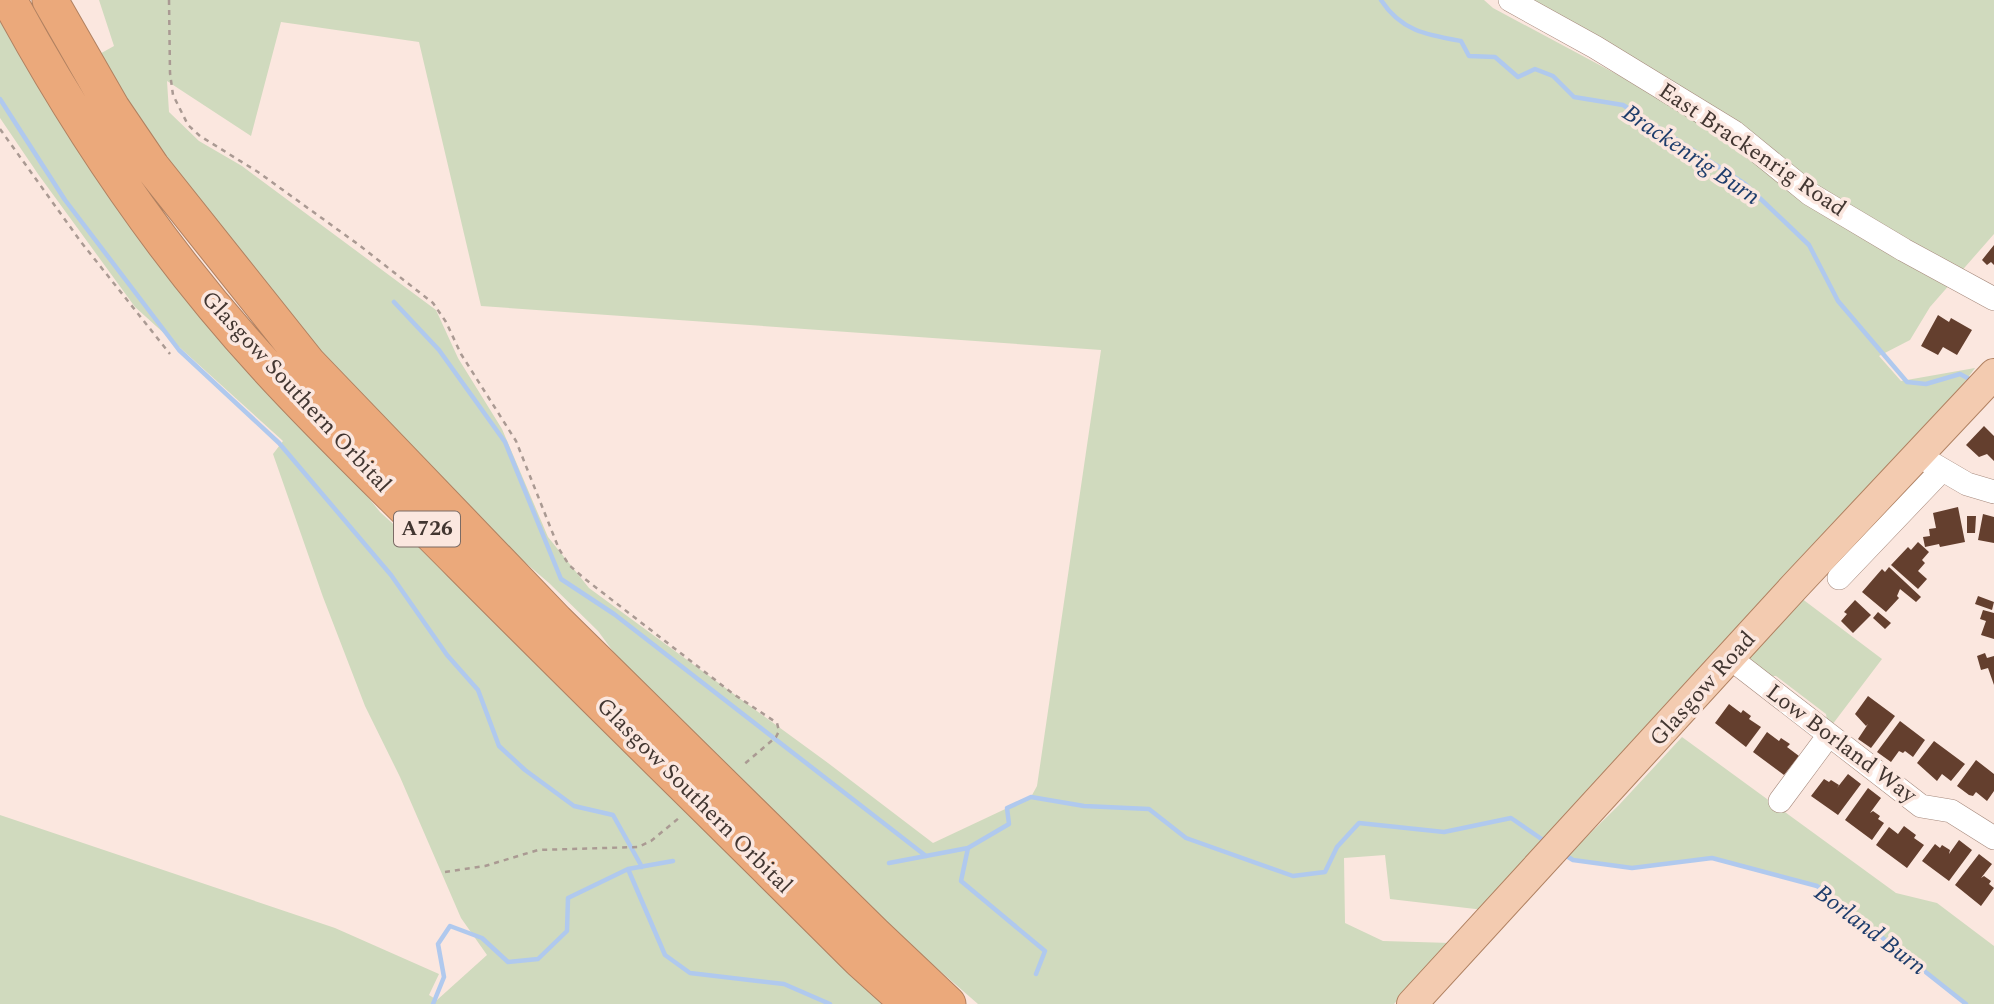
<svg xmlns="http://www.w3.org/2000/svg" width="1994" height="1004" font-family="Spectral,serif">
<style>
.green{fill:#d0dabe;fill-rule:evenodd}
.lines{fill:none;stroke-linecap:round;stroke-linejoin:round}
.stream{stroke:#b0c9ee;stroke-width:4.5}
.building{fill:#643f2e}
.minor-casing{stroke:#a6897c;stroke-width:24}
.major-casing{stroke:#b08161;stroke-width:32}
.highway-casing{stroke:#b08161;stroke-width:37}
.path{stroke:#aa9a93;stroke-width:2.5;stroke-dasharray:5 5;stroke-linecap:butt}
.minor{stroke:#fff;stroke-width:23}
.major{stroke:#f3cbb0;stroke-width:30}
.highway{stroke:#eba97b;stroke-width:35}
.labels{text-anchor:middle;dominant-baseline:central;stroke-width:7;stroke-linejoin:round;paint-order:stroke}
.shield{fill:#fbe7df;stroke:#7a6b65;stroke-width:2}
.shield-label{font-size:21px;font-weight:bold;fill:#423631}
.street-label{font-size:23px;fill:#423631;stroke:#fbe7df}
.water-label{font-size:24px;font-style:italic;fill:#1e3d6c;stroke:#fbe7df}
</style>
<rect width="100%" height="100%" fill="#fbe7df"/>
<path class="green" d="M99,0H1484L1493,8L1635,84L1823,196L1528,0H1994V234L1930,307L1910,340L1879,356L1901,381L1975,368L1961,387L1893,464L1484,910L1390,899L1385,855L1344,858L1345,923L1383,941L1451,943L1394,1004H978L894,931L634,680L598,631L549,583L492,534L282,310L185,187L96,56L114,46ZM281,22L419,42L481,306L1101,350L1037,786L1031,797L933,843L828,763L589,588L548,537L502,429L458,358L436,310L242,166L199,141L169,112L167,81L251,136Z
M0,10L315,431L380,512L469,593L890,1004H0V815L335,928L439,974L429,995L437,1000L487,955L461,918L400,777L365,706L323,597L273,454L283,441L135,307L38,174L0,118Z
M1801,598L1882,659L1832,725L1827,720L1826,714L1776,676H1766L1748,659Z
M1682,737L1896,893L1937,903L1994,946V1004H1966L1816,886L1712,858L1632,868L1573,860L1567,856L1619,805Z"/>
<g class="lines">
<path class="stream" d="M1381,0C1401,31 1427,35 1461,41L1469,56L1495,57L1518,77L1535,69L1553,76L1574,97L1623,105L1745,184L1809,245L1838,301L1907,382L1926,384L1960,374L1973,381
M0,99L65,200L179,350L279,443L391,575L447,655L478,690L499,746L525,770L574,806L613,815L642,867
M394,302L439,350L505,442L561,579L614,614L926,856
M968,848L961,881L1045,951L1036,974
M1565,855L1573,860L1632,868L1712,858L1817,886L1966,1004
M889,863L968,848L1009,824L1007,808L1031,797L1084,806L1149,809L1186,838L1293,876L1325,872L1337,847L1359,823L1444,832L1511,818L1546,842
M628,869L665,955L690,973L784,984L830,1004
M433,1004L444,977L438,944L450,926L482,938L508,962L538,959L567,931L568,898L628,869L673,861"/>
</g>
<path class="building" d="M1994,245V265L1991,262L1987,265L1982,260Z
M1938,315L1949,322L1951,318L1972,330L1957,355L1943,347L1938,355L1921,346Z
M1984,426L1994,436V461L1987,454L1979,457L1966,445Z
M1958,507L1965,542L1940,547L1939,544L1925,547L1923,537L1930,536L1929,529L1936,528L1933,513Z
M1983,514L1994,517V543L1978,540Z
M1967,516H1976L1975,533H1967Z
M1918,542L1929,552L1922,560L1925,563L1918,571L1927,579L1918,589L1891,565L1908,547L1911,550Z
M1889,567L1921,597L1916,602L1900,589L1897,596L1899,598L1886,612L1862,592L1882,569L1885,572Z
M1978,596L1994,602L1992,610L1975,604Z
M1855,600L1871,615L1853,633L1841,621L1847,614L1844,612Z
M1983,610L1994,613V639L1981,635L1986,621L1980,619Z
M1878,612L1891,623L1885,629L1873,618Z
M1985,653L1987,658L1994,656V685L1988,668L1981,670L1977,656Z
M1868,696L1895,716L1871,748L1858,739L1868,724L1866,726L1855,714Z
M1729,704L1741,713L1743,710L1751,716L1749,719L1761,727L1746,747L1715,723Z
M1900,721L1925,740L1913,757L1905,751L1903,753L1899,751L1891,762L1877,752Z
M1767,732L1779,741L1781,738L1790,744L1787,747L1799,756L1784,775L1753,752Z
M1934,741L1965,764L1951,781L1942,774L1937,781L1917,763Z
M1976,760L1994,774V791L1987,801L1976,792L1973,796L1969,795L1957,786Z
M1848,774L1861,784L1838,815L1811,796L1824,779L1829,782L1831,780L1839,785L1837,788Z
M1868,788L1881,798L1870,813L1873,811L1880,816L1878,819L1884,823L1872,840L1845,820Z
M1904,826L1916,835L1914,838L1924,845L1907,868L1876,845L1889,827L1898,834Z
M1959,840L1972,850L1949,881L1922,861L1935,844L1940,848L1942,845L1950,850L1949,854Z
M1979,854L1992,864L1981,878L1984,876L1991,881L1989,884L1994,888L1981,906L1955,885Z"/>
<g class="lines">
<g class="minor-casing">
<path id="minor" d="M1510,0L1595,47L1734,132L1810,194L1904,250L1994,299
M1931,463L1967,484L1994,492
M1839,578L1941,471
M1730,658L1921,806L1951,811L1994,838
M1780,801L1829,735"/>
</g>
<g class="major-casing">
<path id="major" d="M1412,1004L1795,586L1994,374"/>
</g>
<g class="highway-casing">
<path id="highway" d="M9,0C80,131 164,255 265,365C327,433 395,497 460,563C592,696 727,827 860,960L909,1004
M50,0L112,108L152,167L308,363L556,621L874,934L948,1004"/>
</g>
<path class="path" d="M169,0L170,73L173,95L188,125L200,136L258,172L359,245L433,303L446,322L461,354L516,441L559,549L569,565L585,579L732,693L777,723L779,731L776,737L742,766
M0,129L81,242L170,354
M445,872L485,866L538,850L638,847L651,841L679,818"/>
<use href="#minor" class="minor"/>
<use href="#major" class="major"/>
<use href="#highway" class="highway"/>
</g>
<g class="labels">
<rect class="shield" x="394" y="511.5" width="66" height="35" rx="5"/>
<g class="shield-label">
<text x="427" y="529">A726</text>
</g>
<g class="street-label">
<text transform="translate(1752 150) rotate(34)">East Brackenrig Road</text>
<text transform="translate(296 392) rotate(47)">Glasgow Southern Orbital</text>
<text transform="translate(1703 689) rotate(-48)">Glasgow Road</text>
<text transform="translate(1841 744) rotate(37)">Low Borland Way</text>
<text transform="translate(694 796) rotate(45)">Glasgow Southern Orbital</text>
</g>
<g class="water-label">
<text transform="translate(1691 155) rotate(34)">Brackenrig Burn</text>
<text transform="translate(1870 930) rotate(37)">Borland Burn</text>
</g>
</g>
</svg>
